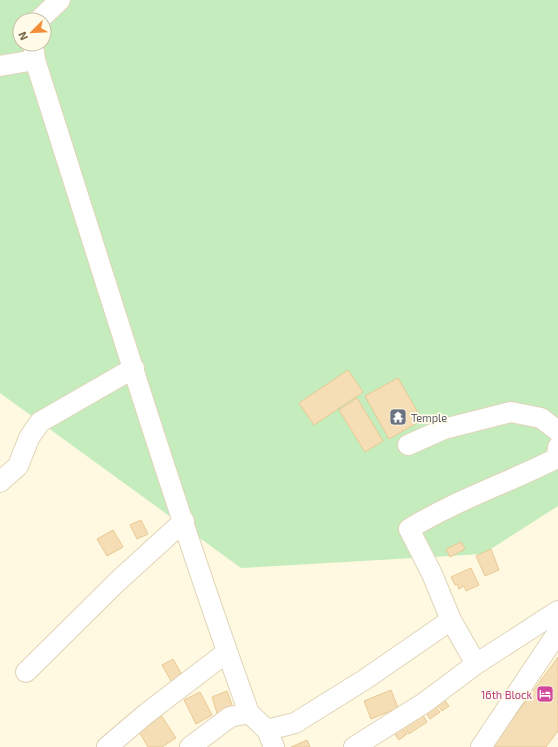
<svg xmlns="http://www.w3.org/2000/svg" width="558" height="747" font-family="'Exo 2',sans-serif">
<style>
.green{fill:#c5ecbd;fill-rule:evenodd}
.building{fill:#f5deb5;stroke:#e9c994}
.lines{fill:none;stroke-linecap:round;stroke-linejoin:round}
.minor-casing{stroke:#e0d4b8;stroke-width:22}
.minor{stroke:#fff;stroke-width:20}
.labels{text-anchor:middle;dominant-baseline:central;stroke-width:3.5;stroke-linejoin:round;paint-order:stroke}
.worship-label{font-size:11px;fill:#5b616d;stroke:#fffbe8;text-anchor:start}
.hotel-label{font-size:11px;fill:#b23c85;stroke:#fffbe8;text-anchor:end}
</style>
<rect width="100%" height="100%" fill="#fef9e0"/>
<path class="green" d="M0,0H558V506L483,554L241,568L0,393ZM20,20H44V44H20Z"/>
<path class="building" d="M348,370L363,392L314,425L299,403Z
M398,378L422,420L389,439L365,396Z
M357,398L383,441L365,452L339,410Z
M141,520L148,534L137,539L130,525Z
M113,530L123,547L107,556L97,539Z
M461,542L465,549L450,557L446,549Z
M491,549L499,570L485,576L476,556Z
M471,568L479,585L466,591L464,586L459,589L457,584L455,585L451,577Z
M558,657V731L546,747H492Z
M173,659L182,675L171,681L162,665Z
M391,690L398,708L371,719L364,701Z
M227,691L233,708L217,713L212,697Z
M200,692L212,715L196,724L184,700Z
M443,698L449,706L442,711L436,703Z
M434,704L440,712L430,719L424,710Z
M421,712L427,722L409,734L403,724Z
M161,715L176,738L162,747H148L138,730Z
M401,725L407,734L399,740L393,731Z
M307,740L310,747H291Z"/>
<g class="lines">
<g class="minor-casing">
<path id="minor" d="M39,20L60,0
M33,44L35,60C105,278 171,497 249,713
M0,66L35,60
M408,445L444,429L511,412L541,418L558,431
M0,482L18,466L29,438L40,422L134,368
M451,620L476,664L558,611
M26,672L118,581L184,521
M267,730L274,747
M107,747L147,713L227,652
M190,747L230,717L249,713L267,730L295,723L364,680L451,620L432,574L409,529C456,500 508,483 557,458L558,447
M354,747L424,703L476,664
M481,747L558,632"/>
</g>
<use href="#minor" class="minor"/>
</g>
<defs>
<g id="temple-square" transform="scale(0.9)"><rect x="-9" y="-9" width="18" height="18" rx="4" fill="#6b7280" stroke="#fffbe8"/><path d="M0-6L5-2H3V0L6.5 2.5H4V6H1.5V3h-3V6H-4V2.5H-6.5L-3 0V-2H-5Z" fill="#fff"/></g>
<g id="hotel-square" transform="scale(0.9)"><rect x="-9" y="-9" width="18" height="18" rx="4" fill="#d1479c" stroke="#fffbe8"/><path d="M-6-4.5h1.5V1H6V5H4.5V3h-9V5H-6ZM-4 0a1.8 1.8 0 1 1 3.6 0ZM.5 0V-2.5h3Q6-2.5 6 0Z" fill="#fff"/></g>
</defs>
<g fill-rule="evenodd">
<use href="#temple-square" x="398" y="417"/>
<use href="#hotel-square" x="545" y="694"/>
</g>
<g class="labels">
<g class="worship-label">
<text x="411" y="417">Temple</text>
</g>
<g class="hotel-label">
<text x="532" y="694">16th Block</text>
</g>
</g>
<g transform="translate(32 32) rotate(246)"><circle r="19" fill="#fffbe8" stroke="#c8bea7"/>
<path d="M0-3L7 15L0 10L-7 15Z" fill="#f28e3a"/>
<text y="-6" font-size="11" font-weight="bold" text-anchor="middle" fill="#766245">N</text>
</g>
</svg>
